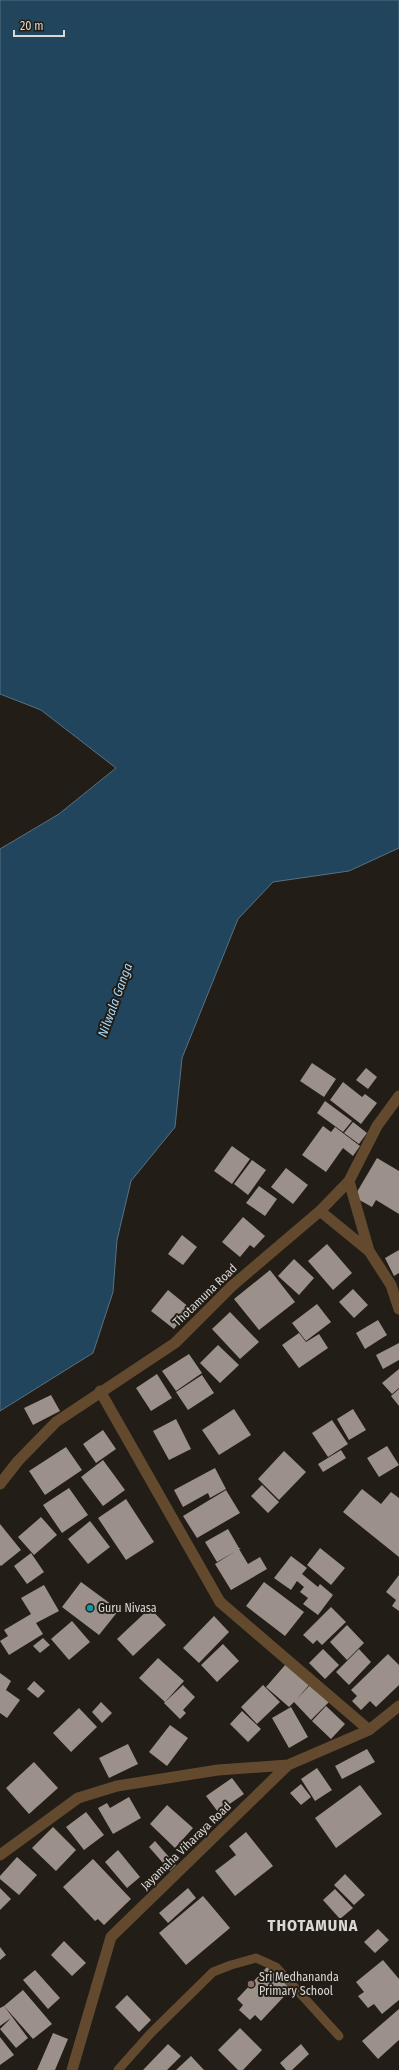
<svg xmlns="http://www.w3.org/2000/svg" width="399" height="2070" font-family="'Fira Sans Condensed',sans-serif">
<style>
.water{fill:#21455d;stroke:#597180}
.building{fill:#9b918a}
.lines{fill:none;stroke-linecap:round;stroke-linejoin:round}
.service{stroke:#634a2e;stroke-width:9}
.minor{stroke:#634a2e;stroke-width:11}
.culture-dot{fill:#0f9aa8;stroke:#221d16;stroke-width:1.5}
.education-dot{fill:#8d6e63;stroke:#221d16;stroke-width:1.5}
.labels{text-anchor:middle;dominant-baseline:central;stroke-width:4;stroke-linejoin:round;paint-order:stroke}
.street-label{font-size:12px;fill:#dbd7d2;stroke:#221d16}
.poi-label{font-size:12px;fill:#dbd7d2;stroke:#221d16;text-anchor:start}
.water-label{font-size:13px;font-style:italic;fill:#a6d8fb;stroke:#221d16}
.district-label{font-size:16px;font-weight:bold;letter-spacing:1px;fill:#dbd7d2;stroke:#221d16}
</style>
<rect width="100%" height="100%" fill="#221d16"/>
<path class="water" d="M0,0H399V848L349,871L273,882L238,919L182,1058L175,1127L131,1181L117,1240L113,1292L93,1353L0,1411V849L59,814L116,768L41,710L0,694Z"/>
<path class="building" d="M312,1063L336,1079L324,1097L300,1081Z
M366,1068L377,1077L368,1089L356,1080Z
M343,1082L362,1097L365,1094L377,1103L361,1124L330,1100Z
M325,1101L352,1121L343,1132L317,1113Z
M353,1122L367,1133L359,1144L344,1133Z
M323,1126L331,1132L335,1127L360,1146L353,1156L343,1148L326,1172L302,1155Z
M232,1146L250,1159L232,1184L214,1171Z
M377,1158L399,1171V1214L376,1200L372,1207L354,1197Z
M252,1160L266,1170L248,1195L234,1184Z
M286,1168L308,1185L293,1204L271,1187Z
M259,1186L277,1199L265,1216L246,1203Z
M243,1217L265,1236L254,1248L250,1245L240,1257L222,1242Z
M182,1235L197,1247L183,1265L168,1254Z
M327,1244L352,1273L333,1290L308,1261Z
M399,1250V1273L394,1276L385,1258Z
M294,1259L314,1278L299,1295L278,1276Z
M270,1270L295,1302L259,1330L234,1299Z
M353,1289L368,1305L354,1318L339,1302Z
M168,1290L190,1308L174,1329L151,1311Z
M317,1304L331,1322L306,1341L292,1323Z
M230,1312L259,1342L240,1359L212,1329Z
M378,1320L387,1335L365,1349L356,1333Z
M299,1333L306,1342L319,1334L328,1348L299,1368L282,1345Z
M399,1343V1360L383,1369L376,1355Z
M218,1345L239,1365L220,1383L200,1363Z
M189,1354L202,1373L176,1391L162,1371Z
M399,1369V1388L392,1394L382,1383Z
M157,1374L172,1398L151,1411L136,1388Z
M202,1375L214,1393L188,1410L176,1392Z
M399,1389V1406L391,1396Z
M51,1395L60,1411L33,1425L24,1408Z
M234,1409L251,1435L219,1455L202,1430Z
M353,1409L366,1430L349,1440L337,1419Z
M176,1419L191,1449L169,1460L153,1431Z
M332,1420L348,1444L328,1457L312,1433Z
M103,1430L116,1449L96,1463L83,1444Z
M387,1446L399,1465L379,1477L367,1458Z
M66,1447L82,1470L45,1495L29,1471Z
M341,1450L346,1458L323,1472L318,1464Z
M284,1451L306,1472L279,1500L258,1479Z
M103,1460L125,1490L103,1506L81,1477Z
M215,1468L226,1489L210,1498L208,1493L183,1507L174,1490Z
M262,1485L279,1502L268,1513L251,1496Z
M69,1488L88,1515L62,1533L43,1505Z
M362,1489L381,1504L391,1492L399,1498V1557L343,1512Z
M226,1490L240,1513L197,1538L183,1516Z
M126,1499L154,1542L126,1560L98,1518Z
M41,1517L57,1535L34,1555L18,1537Z
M90,1521L110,1547L88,1564L68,1539Z
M0,1524L21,1550L1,1566L0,1565Z
M228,1529L239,1548H241L217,1562L205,1542Z
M320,1548L345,1568L331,1585L307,1565Z
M239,1549L248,1564L260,1557L267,1569L231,1590L215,1564Z
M31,1553L44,1572L27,1584L14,1566Z
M291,1556L307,1568L302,1574L318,1587L320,1584L333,1595L318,1615L303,1604L308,1598L300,1592L304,1587L297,1581L291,1590L274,1578Z
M399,1575V1611L392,1606L396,1600L386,1592Z
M81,1582L119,1610L99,1635L62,1607Z
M264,1582L304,1612L285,1636L246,1606Z
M44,1585L59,1611L36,1623L43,1634L9,1655L0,1641L8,1636L4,1630L31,1614L21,1598Z
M331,1607L346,1622L322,1645L317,1640L313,1644L303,1635Z
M150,1608L166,1625L133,1656L117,1639Z
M214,1616L229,1632L199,1663L183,1648Z
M72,1621L90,1642L69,1660L51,1639Z
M347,1625L364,1643L347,1660L330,1642Z
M43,1638L50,1645L40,1653L33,1646Z
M223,1644L239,1661L217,1682L201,1665Z
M323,1649L339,1665L325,1679L309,1663Z
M359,1649L371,1662L349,1685L336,1672Z
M388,1654L399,1665V1685L376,1707L370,1701L361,1710L352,1701L357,1696L351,1690Z
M158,1658L184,1681L165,1702L139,1678Z
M286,1664L309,1685L297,1699L311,1684L329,1702L311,1720L294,1702L289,1707L266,1687Z
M0,1673L11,1681L6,1690L20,1700L7,1718L0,1713Z
M34,1681L45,1691L38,1698L27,1689Z
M183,1685L195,1697L183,1710L186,1713L180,1719L164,1703Z
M263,1685L280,1702L257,1724L241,1707Z
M101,1702L112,1713L102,1723L92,1712Z
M326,1706L345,1724L331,1739L312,1721Z
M291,1707L308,1737L289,1748L272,1718Z
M79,1708L97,1727L71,1752L53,1733Z
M242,1711L261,1729L248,1742L230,1724Z
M170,1725L188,1738L167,1766L149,1752Z
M128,1744L138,1764L109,1778L99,1758Z
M367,1749L375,1762L342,1779L335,1766Z
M34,1762L58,1788L29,1814L6,1788Z
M317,1768L332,1790L315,1801L301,1779Z
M232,1778L244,1794L218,1812L206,1796Z
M301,1784L311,1797L301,1805L290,1793Z
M360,1785L382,1814L336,1848L315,1818Z
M129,1797L141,1818L113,1834L98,1808L107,1803L110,1808Z
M167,1805L193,1828L175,1848L150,1824Z
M86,1812L104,1835L84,1850L66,1827Z
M53,1827L76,1850L56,1871L32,1848Z
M246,1832L273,1866L235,1896L215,1871L236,1855L229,1846Z
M155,1841L176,1865L170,1871L149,1847Z
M118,1850L140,1877L127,1888L105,1862Z
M17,1857L37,1875L19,1895L0,1879V1876Z
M93,1859L131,1899L104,1925L98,1919L95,1921L63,1887Z
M345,1874L365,1895L354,1905L334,1885Z
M0,1888L11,1899L0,1910Z
M188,1888L196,1898L168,1923L159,1913Z
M335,1889L353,1908L340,1919L323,1900Z
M203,1896L230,1928L186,1965L159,1933Z
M378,1929L389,1940L375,1953L364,1942Z
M64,1941L86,1963L72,1976L51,1955Z
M0,1947L6,1955L0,1960Z
M383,1960L399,1979V2000L382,2014L374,2004L368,2008L358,1996L364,1992L356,1982Z
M267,1967L291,1989L261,2021L255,2015L250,2020L239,2010L243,2005L237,1999Z
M35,1970L60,1998L48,2009L23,1980Z
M23,1990L52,2024L33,2039L4,2006Z
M127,1995L151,2020L139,2032L115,2007Z
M4,2006L28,2038L16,2048L0,2029L11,2018L0,2026V2008Z
M399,2009V2040L378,2059L362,2041Z
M240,2028L262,2050L243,2070H238L218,2050Z
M53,2033L68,2039L55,2070H37Z
M0,2037L14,2055L0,2065Z
M168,2044L181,2056L167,2070H143Z
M301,2044L309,2054L292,2070H286L280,2063Z
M191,2056L204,2070H176Z"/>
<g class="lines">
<path class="service" d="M118,2070L150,2034L213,1972L231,1965L256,1958L276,1967L339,2036"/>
<path class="minor" d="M349,1181L369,1251L391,1285L399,1309
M320,1211L369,1251
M100,1391L220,1602L369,1730
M0,1484L18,1461L56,1422L175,1343L232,1286L320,1211L349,1181L377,1126L399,1096
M0,1855L78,1798L117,1786L218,1770L288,1765
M72,2070L111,1937L288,1765L369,1730L399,1706"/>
</g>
<circle class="culture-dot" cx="90" cy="1608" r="4"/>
<circle class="education-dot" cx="251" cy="1984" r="4"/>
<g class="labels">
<g class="street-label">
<text transform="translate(205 1295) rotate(-44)">Thotamuna Road</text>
<text transform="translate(186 1846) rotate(-44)">Jayamaha Viharaya Road</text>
</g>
<g class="poi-label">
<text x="98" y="1608">Guru Nivasa</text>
<text x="259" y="1977">Sri Medhananda<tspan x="259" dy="14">Primary School</tspan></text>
</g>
<g class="water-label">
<text transform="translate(115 1000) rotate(-70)">Nilwala Ganga</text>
</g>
<g class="district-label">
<text x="313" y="1925">THOTAMUNA</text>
</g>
</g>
<path d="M14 30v6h50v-6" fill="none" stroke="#dbd7d2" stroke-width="2"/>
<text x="20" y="30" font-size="12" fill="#dbd7d2" stroke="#221d16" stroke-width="3" paint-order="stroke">20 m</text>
</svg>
